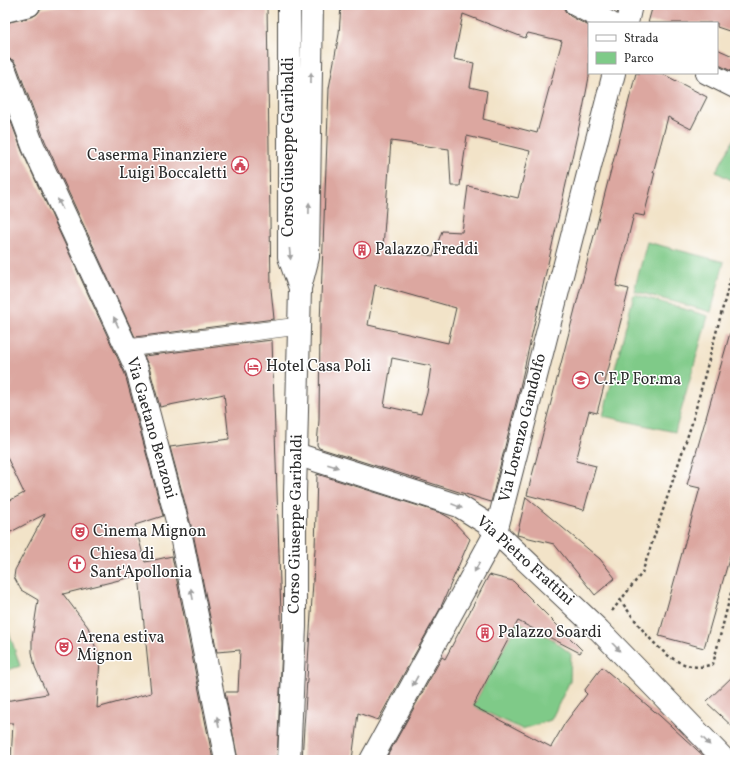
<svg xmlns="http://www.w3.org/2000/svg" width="740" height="765" font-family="Vollkorn,serif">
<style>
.green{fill:#7fca88;stroke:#557a5a}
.building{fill:#dca7a0;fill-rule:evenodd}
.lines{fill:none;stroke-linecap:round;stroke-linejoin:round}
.pedestrian-casing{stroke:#494743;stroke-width:18}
.minor-casing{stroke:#494743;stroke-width:24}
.tertiary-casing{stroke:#494743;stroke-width:24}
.secondary-casing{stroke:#494743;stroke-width:24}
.path{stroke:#494743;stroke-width:2.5;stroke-dasharray:3 3;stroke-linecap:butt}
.pedestrian{stroke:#fff;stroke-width:17}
.minor{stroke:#fff;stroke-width:22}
.tertiary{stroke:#fff;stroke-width:22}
.secondary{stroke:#fff;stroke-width:22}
.oneway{fill:#a0a0a0}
.labels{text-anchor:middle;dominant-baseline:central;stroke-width:3;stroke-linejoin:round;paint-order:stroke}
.street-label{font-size:16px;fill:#2b2b2b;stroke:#fff}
.poi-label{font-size:16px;fill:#2b2b2b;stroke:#fff;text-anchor:start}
</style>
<rect width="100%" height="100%" fill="#fff"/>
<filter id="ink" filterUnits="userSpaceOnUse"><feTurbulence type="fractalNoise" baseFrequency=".025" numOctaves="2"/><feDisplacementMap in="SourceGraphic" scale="8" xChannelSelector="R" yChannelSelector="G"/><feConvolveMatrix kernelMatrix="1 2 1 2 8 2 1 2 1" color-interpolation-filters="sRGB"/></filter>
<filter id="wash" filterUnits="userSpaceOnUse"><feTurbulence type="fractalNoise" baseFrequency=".012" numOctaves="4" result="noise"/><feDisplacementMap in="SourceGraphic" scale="16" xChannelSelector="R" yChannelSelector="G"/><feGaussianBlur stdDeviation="0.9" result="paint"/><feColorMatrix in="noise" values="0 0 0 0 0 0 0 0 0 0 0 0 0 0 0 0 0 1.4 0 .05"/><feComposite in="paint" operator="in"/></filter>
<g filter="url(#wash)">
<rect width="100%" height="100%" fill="#f2e3c8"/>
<path class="green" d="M735,137V182L716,172Z
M647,242L724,262L711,312L634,291Z
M634,294L708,316L675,432L603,416Z
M5,620L20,666L5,671Z
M518,621L551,638L571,654L570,681L551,720L522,729L473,706Z"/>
<g id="blocks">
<path class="building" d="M61,5H267L271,289L274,319L135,337L45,141L17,66L13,60L5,58V23L32,17L37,14L41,9Z
M341,5H564L565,11L570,16L589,26V77L583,109L520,387L491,502L319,448L317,445L319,420L320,324L329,88L339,34ZM463,14L525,38L528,33L562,41L537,133L483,119L487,91L470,87L474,63L454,59ZM467,136L530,151L518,198L468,186L462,232L442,231L433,256L383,247L391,141L449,149L451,186H460ZM375,285L456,308L448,343L368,325ZM392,358L431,366L427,393L421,414L384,406Z
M653,5H722L735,10V18L729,31L717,27V23H648Z
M717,49L735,57V73L717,64Z
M636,73H661L707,97L691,129L668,117L653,173L655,172L644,216L634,214L616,286L629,289L597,413L589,411L576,461L596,466L584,510L527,495Z
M5,106L22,151L125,374L163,516L135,525L145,562L172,556L213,760H11L13,723H5V701L47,694L35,667L32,652V639L38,600L21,590L14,577L15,570L45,514L5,535V503L24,493L5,453ZM139,575L151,693L97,708L100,659L88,627L63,594Z
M730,333H735V538L704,648L659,636L700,488L687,485Z
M272,340L282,645L277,760H238L225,692H238L240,650L217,652L193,533L170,447L229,439L224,394L160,407L149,367L144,356Z
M317,474L441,513L450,518L470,539L440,609L378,720L358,713L352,760H302L315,549Z
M526,497L600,559L615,578L595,595L554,544L517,535Z
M489,575L513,581L582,650L580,653L518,621L473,706L551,747L565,723L587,694L584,691L602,667L660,716L708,760H385L442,657L445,659Z
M735,674V729L706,702Z"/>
</g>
</g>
<g filter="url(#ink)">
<use href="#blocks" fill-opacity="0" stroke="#494743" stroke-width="1"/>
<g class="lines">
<g class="pedestrian-casing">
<path id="pedestrian" d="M128,348L299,326"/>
</g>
<g class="minor-casing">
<path id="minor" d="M576,5L610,23
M5,11L29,5
M627,23L631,5
M5,70L33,146L137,370L181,536L226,760
M707,73L735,87
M371,760L496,532L614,73"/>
</g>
<g class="tertiary-casing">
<path id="tertiary" d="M296,454L459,506L486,523L599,630L725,760"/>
</g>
<g class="secondary-casing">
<path id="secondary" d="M289,5V257L300,288
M289,760L295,627V493L300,288L308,257L312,5"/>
</g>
<path class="path" d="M620,600C641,627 672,679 713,664L735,577
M612,611L642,573L692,423L735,262"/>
<use href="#pedestrian" class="pedestrian"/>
<use href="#minor" class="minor"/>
<use href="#tertiary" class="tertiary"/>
<use href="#secondary" class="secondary"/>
</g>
<defs><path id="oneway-solid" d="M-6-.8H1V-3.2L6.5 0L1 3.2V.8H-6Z"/></defs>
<g class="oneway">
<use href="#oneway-solid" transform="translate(311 78) rotate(-89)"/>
<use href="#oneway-solid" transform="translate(60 204) rotate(-115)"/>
<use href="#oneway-solid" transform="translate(309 208) rotate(-89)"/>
<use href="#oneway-solid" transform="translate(290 254) rotate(84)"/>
<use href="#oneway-solid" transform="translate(116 322) rotate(-115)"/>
<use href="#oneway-solid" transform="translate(333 466) rotate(18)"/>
<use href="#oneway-solid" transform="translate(457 506) rotate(22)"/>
<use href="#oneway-solid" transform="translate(477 567) rotate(119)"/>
<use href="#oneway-solid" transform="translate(192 594) rotate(-101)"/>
<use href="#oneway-solid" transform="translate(616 647) rotate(46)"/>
<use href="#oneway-solid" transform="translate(415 681) rotate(119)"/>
<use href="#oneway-solid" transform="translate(218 722) rotate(-101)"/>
<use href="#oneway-solid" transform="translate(706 741) rotate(46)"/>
</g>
</g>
<defs>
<g id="civic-ring" transform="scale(0.9)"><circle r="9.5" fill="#fff" stroke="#d1495b" stroke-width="1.5"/><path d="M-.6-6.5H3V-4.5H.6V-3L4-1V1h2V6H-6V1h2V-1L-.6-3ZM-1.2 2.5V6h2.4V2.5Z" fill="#d1495b"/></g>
<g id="building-ring" transform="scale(0.9)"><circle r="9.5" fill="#fff" stroke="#d1495b" stroke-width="1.5"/><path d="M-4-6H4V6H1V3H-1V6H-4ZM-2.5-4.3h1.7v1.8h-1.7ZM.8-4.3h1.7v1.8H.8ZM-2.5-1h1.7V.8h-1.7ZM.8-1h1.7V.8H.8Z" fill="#d1495b"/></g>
<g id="hotel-ring" transform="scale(0.9)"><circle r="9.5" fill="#fff" stroke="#d1495b" stroke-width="1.5"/><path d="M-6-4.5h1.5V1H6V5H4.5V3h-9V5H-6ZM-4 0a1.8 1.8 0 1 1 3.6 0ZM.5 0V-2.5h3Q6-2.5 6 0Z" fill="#d1495b"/></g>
<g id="school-ring" transform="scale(0.9)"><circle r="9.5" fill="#fff" stroke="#d1495b" stroke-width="1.5"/><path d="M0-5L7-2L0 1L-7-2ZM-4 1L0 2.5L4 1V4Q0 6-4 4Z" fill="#d1495b"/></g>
<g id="theatre-ring" transform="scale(0.9)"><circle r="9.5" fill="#fff" stroke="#d1495b" stroke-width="1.5"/><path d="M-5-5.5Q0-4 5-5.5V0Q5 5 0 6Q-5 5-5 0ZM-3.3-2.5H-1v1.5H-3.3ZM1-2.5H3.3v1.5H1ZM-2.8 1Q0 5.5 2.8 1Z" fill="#d1495b"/></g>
<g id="church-ring" transform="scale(0.9)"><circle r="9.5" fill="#fff" stroke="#d1495b" stroke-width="1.5"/><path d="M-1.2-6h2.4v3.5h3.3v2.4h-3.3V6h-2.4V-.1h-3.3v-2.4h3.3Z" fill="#d1495b"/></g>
</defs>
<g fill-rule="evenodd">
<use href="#civic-ring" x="240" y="165"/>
<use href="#building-ring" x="362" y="250"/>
<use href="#hotel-ring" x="253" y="367"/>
<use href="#school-ring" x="581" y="380"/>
<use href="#theatre-ring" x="80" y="532"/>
<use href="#church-ring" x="77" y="564"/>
<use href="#building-ring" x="485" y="633"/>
<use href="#theatre-ring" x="64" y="647"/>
</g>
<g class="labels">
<g class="street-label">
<text transform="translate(289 147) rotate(-90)">Corso Giuseppe Garibaldi</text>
<text transform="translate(151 428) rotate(74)">Via Gaetano Benzoni</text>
<text transform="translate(523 428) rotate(-76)">Via Lorenzo Gandolfo</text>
<text transform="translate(296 524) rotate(-89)">Corso Giuseppe Garibaldi</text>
<text transform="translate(525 561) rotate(42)">Via Pietro Frattini</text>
</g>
<g class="poi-label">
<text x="227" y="156" text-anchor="end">Caserma Finanziere<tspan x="227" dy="18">Luigi Boccaletti</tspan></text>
<text x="375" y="250">Palazzo Freddi</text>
<text x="266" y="367">Hotel Casa Poli</text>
<text x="594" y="380">C.F.P For.ma</text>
<text x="93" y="532">Cinema Mignon</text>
<text x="90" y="555">Chiesa di<tspan x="90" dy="18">Sant'Apollonia</tspan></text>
<text x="498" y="633">Palazzo Soardi</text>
<text x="77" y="638">Arena estiva<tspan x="77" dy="18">Mignon</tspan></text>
</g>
</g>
<rect width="740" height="765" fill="none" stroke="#fff" stroke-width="20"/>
<rect x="588" y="22" width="130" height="52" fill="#ffffff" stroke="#aaaaaa"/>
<rect x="596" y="35" width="20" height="6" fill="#ffffff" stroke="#aaaaaa"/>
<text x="624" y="42" font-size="12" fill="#2b2b2b">Strada</text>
<rect x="596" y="52" width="20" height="12" fill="#7fca88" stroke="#aaaaaa"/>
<text x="624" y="62" font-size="12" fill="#2b2b2b">Parco</text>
</svg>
